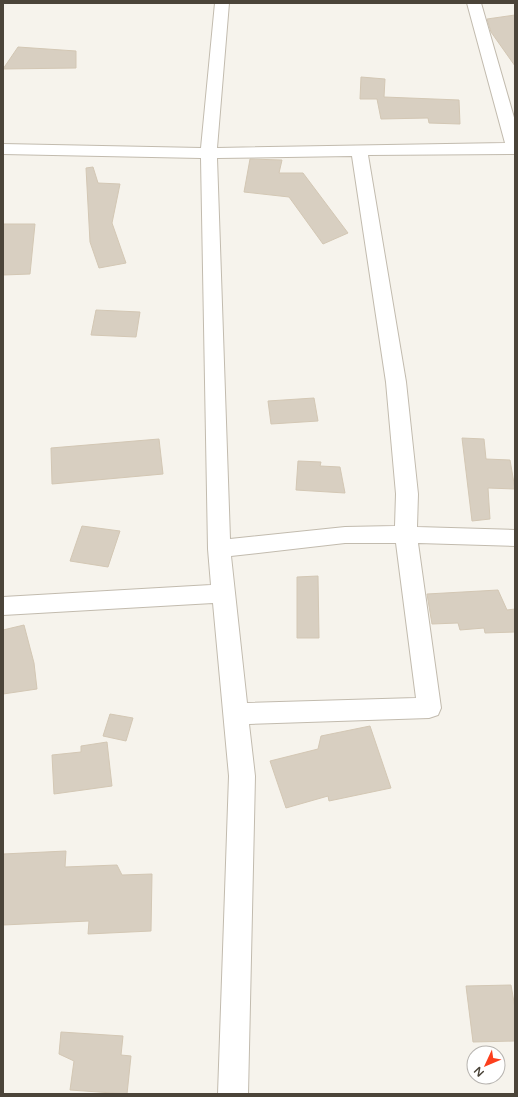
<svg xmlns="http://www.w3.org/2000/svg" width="518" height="1097" font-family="'Varela Round',sans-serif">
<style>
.building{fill:#d8cfc1;stroke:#d3c7b4}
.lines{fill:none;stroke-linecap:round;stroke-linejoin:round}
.minor-casing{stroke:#c2bbae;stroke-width:2}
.minor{fill:#fff;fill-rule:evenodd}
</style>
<rect width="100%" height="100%" fill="#f6f3ec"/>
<path class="building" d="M515,15V66L491,32L487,19Z
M18,47L76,51V68L3,69Z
M361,77L385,79L384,97L459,100L460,124L429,123L428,118L381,119L377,99H360Z
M250,159L282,160L279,173H303L348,233L323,244L289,197L244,192Z
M93,167L98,183L120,184L112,223L126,263L99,268L90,242L86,168Z
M3,224H35L30,274L3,275Z
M96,310L140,312L136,337L91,335Z
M314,398L318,421L271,424L268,401Z
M462,438L484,439L486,459L510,460L515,489L488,488L490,519L472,521Z
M159,439L163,474L52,484L51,448Z
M298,461L321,462L320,466L340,467L345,493L296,490Z
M82,526L120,531L108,567L70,561Z
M318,576L319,638H297V577Z
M498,590L507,610L515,609V632L485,633L484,628L460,630L458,623L432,624L427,594Z
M24,625L34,663L37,689L3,694V630Z
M110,714L133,718L126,741L103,736Z
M370,726L391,788L329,801L328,796L286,808L270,761L318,749L321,736Z
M107,742L112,786L54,794L52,755L81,752V746Z
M66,851L65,867L117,865L122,875L152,874L151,931L88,934L89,921L3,925V854Z
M511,985L515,1008V1041L473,1042L466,986Z
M61,1032L123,1036L121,1055L131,1056L127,1094L70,1090L74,1061L59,1054Z"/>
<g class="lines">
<g class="minor-casing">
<path id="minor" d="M215,3H229L217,148L505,143L467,3H481L515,121V154L368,155L406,382L418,494L417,527L515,530V546L418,543L441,708L438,715L429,718L249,724L255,776L248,1094H218L229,776L213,603L3,615V597L211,585L208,549L201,158L3,154V144L201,148ZM352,156L386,382L396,494L395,526L345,527L230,539L217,158ZM345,543H396L416,698L247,703L231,556Z"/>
</g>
<use href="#minor" class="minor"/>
</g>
<rect width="518" height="1097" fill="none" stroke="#4b4439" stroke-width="8"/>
<g transform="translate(486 1065) rotate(226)"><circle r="19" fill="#ffffff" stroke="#b7b4b0"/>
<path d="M0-3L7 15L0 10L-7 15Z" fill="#fc3f1d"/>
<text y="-6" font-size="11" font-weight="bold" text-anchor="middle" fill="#4b4439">N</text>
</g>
</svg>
